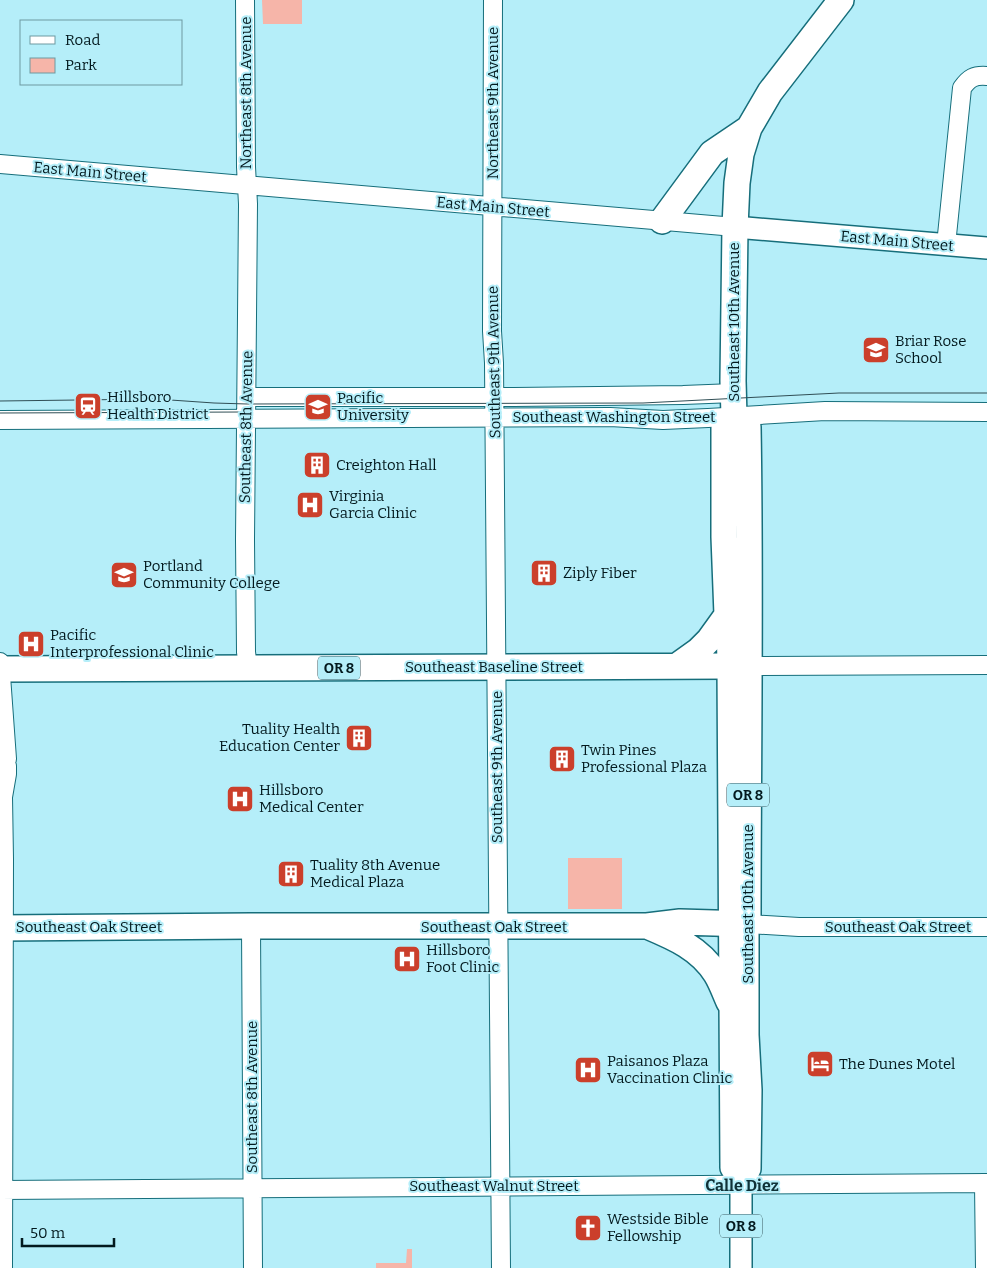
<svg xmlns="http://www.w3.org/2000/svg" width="987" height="1268" font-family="Bitter,serif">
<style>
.green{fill:#f6b5a9}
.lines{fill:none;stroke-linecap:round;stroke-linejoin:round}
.minor-casing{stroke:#166e7b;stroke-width:20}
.major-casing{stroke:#166e7b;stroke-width:24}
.highway-casing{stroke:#166e7b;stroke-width:28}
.minor{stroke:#fff;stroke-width:18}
.major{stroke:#fff;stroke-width:21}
.highway{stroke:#fff;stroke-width:25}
.tram{stroke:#304e55;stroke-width:1}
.labels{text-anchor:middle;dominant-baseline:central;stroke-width:4;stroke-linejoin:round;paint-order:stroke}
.shield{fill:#b5eef9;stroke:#385960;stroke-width:1}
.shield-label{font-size:14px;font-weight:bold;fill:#03191e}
.street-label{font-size:15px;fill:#03191e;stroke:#b5eef9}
.poi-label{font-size:15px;fill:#03191e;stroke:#b5eef9;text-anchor:start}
.neighbourhood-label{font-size:16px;font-weight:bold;fill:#0f3137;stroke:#b5eef9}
</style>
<rect width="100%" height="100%" fill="#b5eef9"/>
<path class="green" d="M262,0H302V24H263Z
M568,858H622V909H568Z
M407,1249H412V1268H376V1263H406Z"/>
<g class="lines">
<g class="minor-casing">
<path id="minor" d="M245,0L246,167L248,204L245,540L246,652L248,668
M493,0L492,331L494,363L501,1268
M0,164L735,227
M946,245L962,88C969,78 974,75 987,76
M247,397H514L683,395L734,393
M0,420L610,417L663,420L708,418L825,411L987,412
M0,662L7,759
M750,666L987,665
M748,924L799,927H987
M251,926L253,1268
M984,1183L985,1268
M0,1190L987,1183
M3,1268L4,859L3,797L7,774V766"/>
</g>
<g class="major-casing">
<path id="major" d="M735,227L987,248
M727,615L728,666L731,1168L741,1185V1268
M741,1185L750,1169L751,1090L748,1035V924"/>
</g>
<g class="highway-casing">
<path id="highway" d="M662,221L712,153L749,128
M677,666L698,651L709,640L727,615L724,537V428L734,417L733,381L735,227L737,183L741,154L749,128L770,92L841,0
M0,669L728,666
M647,926C673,937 700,948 716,974C721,982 725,993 729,1002
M0,928L251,926H647L680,922L748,924C748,758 751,593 748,427L734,417"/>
</g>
<use href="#minor" class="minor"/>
<use href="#major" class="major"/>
<use href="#highway" class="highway"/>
<path class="tram" d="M0,401L156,399L214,403L247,404L643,403L839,393H987
M0,413L245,412"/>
</g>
<defs>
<g id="school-square" transform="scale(1.4375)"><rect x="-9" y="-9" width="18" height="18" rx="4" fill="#cb3f2b" stroke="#b5eef9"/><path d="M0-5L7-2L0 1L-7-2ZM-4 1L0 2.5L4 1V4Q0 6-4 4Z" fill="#fff"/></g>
<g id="station-square" transform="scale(1.4375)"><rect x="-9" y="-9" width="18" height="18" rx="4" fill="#cb3f2b" stroke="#b5eef9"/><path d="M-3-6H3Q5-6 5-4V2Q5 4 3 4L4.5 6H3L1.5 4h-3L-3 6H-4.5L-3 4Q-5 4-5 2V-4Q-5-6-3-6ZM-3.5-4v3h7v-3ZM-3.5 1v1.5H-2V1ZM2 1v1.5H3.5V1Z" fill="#fff"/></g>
<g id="university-square" transform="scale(1.4375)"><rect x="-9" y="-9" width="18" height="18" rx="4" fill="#cb3f2b" stroke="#b5eef9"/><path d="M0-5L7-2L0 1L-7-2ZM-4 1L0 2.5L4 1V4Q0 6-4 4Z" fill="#fff"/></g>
<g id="building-square" transform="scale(1.4375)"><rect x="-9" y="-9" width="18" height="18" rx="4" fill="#cb3f2b" stroke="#b5eef9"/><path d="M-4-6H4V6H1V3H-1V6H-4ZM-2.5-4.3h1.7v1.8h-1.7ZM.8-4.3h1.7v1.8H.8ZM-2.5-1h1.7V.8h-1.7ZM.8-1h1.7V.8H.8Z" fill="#fff"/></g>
<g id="hospital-square" transform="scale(1.4375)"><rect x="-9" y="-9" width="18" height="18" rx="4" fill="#cb3f2b" stroke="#b5eef9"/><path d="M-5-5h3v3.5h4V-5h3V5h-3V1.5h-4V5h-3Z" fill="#fff"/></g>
<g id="hotel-square" transform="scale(1.4375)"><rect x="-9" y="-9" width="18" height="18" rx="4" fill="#cb3f2b" stroke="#b5eef9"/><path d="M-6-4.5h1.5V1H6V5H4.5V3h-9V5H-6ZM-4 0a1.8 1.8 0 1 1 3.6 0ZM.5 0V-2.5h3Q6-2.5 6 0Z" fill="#fff"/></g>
<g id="church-square" transform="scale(1.4375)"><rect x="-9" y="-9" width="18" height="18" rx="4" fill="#cb3f2b" stroke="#b5eef9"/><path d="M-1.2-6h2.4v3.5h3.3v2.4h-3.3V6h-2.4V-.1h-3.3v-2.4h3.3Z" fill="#fff"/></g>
</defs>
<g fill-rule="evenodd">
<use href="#school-square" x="876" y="350"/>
<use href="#station-square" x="88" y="406"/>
<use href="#university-square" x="318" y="407"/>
<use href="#building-square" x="317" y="465"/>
<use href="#hospital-square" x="310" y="505"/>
<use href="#building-square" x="544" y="573"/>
<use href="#university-square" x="124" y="575"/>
<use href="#hospital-square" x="31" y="644"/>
<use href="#building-square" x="359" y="738"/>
<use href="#building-square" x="562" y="759"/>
<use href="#hospital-square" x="240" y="799"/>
<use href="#building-square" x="291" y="874"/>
<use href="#hospital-square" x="407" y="959"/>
<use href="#hotel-square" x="820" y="1064"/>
<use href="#hospital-square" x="588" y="1070"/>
<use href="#church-square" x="588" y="1228"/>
</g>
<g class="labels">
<g class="shield">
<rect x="318" y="656.5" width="42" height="23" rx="4"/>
<rect x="727" y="783.5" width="42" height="23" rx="4"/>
<rect x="720" y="1214.5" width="42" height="23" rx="4"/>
</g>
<g class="shield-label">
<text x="339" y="668">OR 8</text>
<text x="748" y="795">OR 8</text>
<text x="741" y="1226">OR 8</text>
</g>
<g class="street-label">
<text transform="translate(246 93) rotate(-90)">Northeast 8th Avenue</text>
<text transform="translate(493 103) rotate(-90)">Northeast 9th Avenue</text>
<text transform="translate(90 172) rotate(5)">East Main Street</text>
<text transform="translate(493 207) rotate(5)">East Main Street</text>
<text transform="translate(897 241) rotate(5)">East Main Street</text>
<text transform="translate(734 322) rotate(-90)">Southeast 10th Avenue</text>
<text transform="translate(494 362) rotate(-91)">Southeast 9th Avenue</text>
<text x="614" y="417">Southeast Washington Street</text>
<text transform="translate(246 427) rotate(-89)">Southeast 8th Avenue</text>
<text x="494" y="667">Southeast Baseline Street</text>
<text transform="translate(497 767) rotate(-90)">Southeast 9th Avenue</text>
<text transform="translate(748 904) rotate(-90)">Southeast 10th Avenue</text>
<text x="89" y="927">Southeast Oak Street</text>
<text x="494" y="927">Southeast Oak Street</text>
<text x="898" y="927">Southeast Oak Street</text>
<text transform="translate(252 1097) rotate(-90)">Southeast 8th Avenue</text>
<text x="494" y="1186">Southeast Walnut Street</text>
</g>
<g class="poi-label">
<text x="895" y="341">Briar Rose<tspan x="895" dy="17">School</tspan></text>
<text x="107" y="397">Hillsboro<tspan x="107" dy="17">Health District</tspan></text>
<text x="337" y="398">Pacific<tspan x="337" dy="17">University</tspan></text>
<text x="336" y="465">Creighton Hall</text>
<text x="329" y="496">Virginia<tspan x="329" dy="17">Garcia Clinic</tspan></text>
<text x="143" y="566">Portland<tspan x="143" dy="17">Community College</tspan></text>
<text x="563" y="573">Ziply Fiber</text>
<text x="50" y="635">Pacific<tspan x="50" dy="17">Interprofessional Clinic</tspan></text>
<text x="340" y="729" text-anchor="end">Tuality Health<tspan x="340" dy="17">Education Center</tspan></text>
<text x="581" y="750">Twin Pines<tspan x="581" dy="17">Professional Plaza</tspan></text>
<text x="259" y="790">Hillsboro<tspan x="259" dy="17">Medical Center</tspan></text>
<text x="310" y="865">Tuality 8th Avenue<tspan x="310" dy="17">Medical Plaza</tspan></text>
<text x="426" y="950">Hillsboro<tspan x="426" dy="17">Foot Clinic</tspan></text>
<text x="607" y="1061">Paisanos Plaza<tspan x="607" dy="17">Vaccination Clinic</tspan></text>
<text x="839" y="1064">The Dunes Motel</text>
<text x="607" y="1219">Westside Bible<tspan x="607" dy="17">Fellowship</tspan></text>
</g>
<g class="neighbourhood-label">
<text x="742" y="1185">Calle Diez</text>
</g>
</g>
<rect x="20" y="20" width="162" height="65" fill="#b5eef9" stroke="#6e99a1"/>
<rect x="30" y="36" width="25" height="8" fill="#ffffff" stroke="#6e99a1"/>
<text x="65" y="45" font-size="15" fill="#03191e">Road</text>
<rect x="30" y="58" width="25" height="15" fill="#f6b5a9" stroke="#6e99a1"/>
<text x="65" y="70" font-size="15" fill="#03191e">Park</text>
<path d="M22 1238v8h92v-8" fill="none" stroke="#03191e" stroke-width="2.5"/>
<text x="30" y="1238" font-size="15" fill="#03191e" stroke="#b5eef9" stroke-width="4" paint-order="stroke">50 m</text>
</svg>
